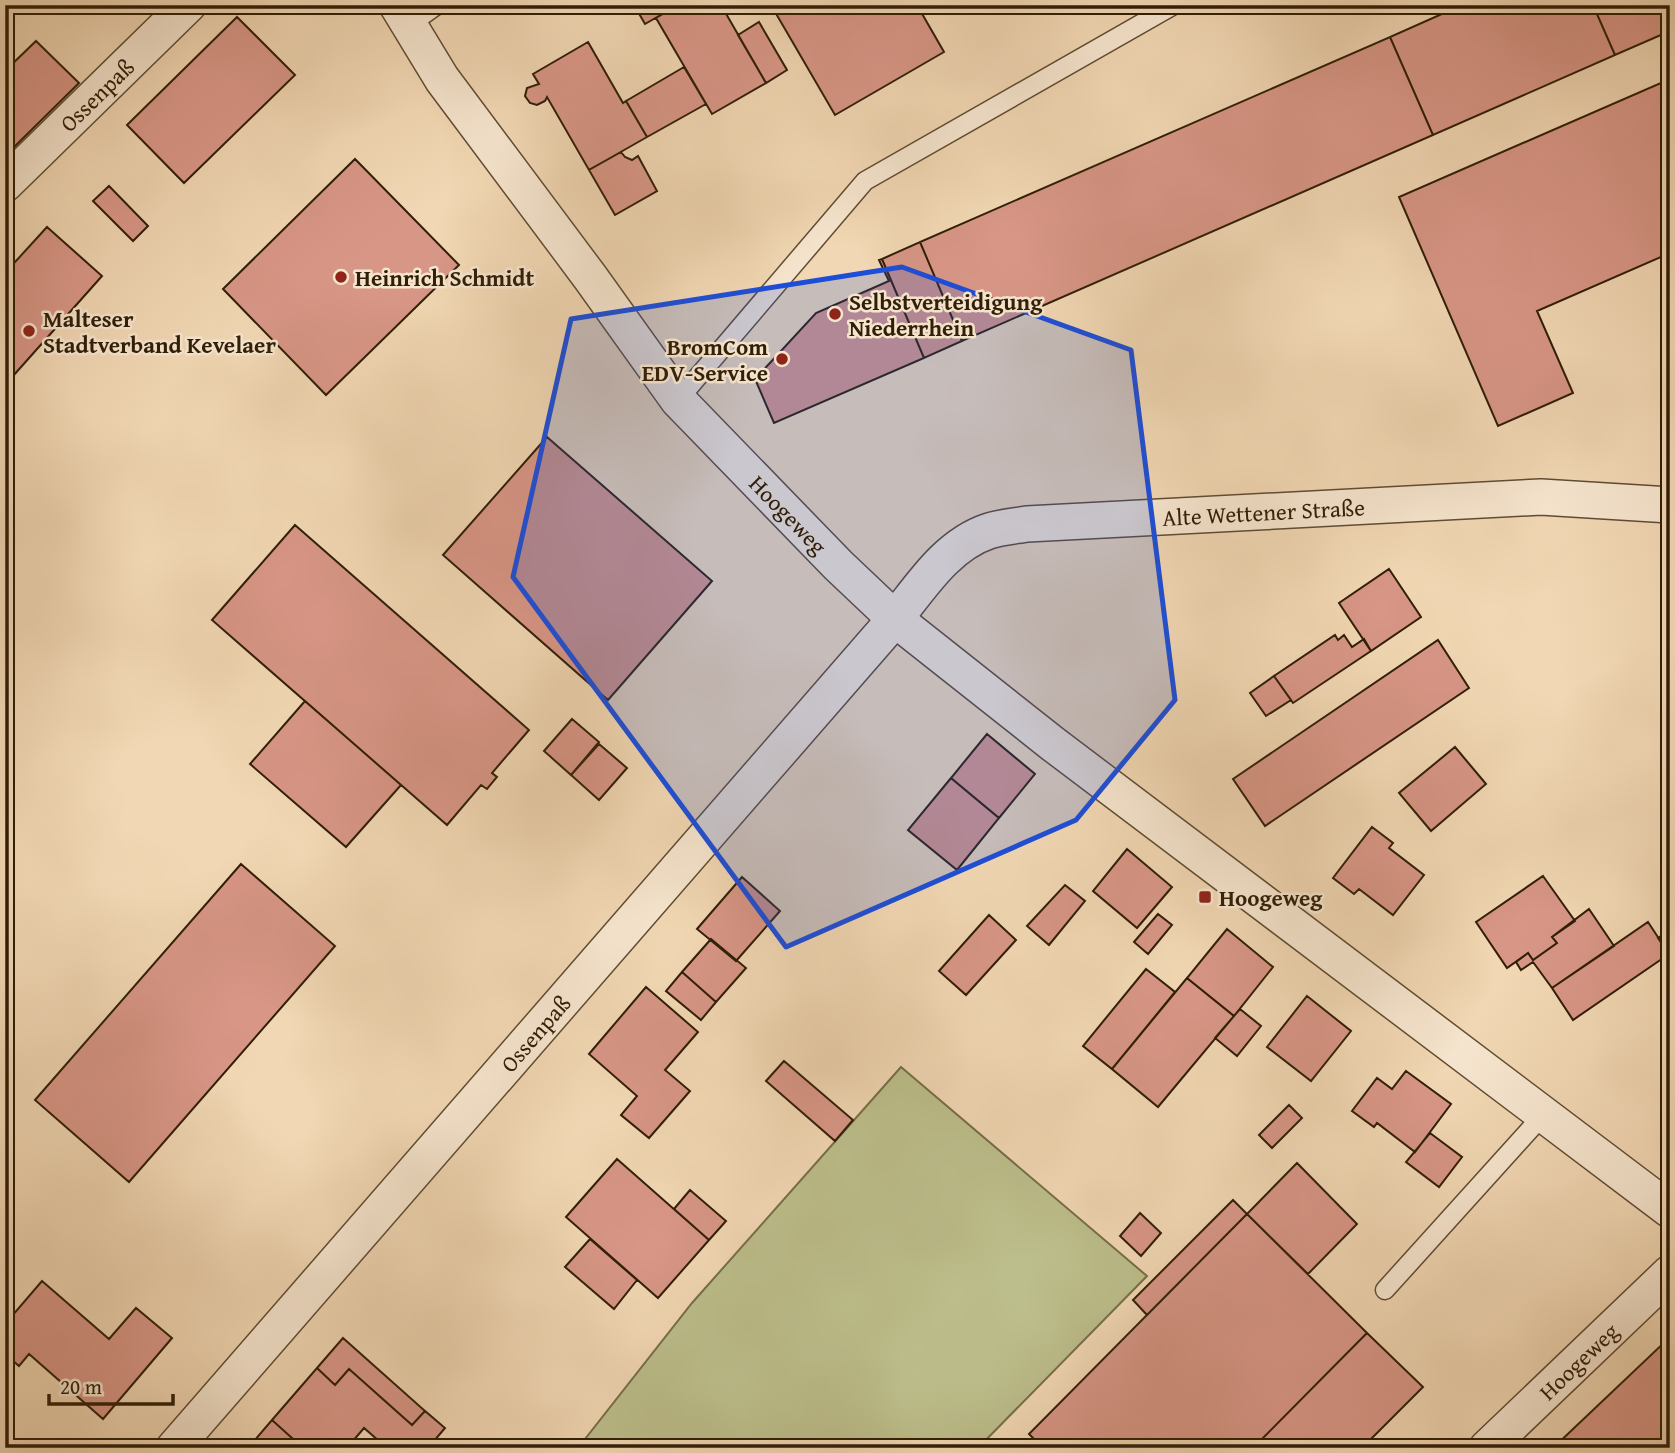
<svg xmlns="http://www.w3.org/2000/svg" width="1675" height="1453" font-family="'Gentium Book Plus',serif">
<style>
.green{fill:#bcbe8b;stroke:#766e49;stroke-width:2}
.building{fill:#d89686;stroke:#301e07;stroke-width:2}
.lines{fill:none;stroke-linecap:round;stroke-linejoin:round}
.service-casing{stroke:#604c32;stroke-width:21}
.minor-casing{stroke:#604c32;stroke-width:38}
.service{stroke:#f6e5ce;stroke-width:18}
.minor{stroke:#f6e5ce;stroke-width:35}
.marked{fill:#1d4ed8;fill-opacity:0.2;stroke:#1d4ed8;stroke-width:5;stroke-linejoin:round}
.poi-dot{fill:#8f2418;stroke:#f6e5ce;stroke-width:2.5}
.labels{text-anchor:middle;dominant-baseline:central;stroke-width:5;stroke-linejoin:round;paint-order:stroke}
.street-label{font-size:23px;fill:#301e07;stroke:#f6e5ce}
.poi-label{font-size:23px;font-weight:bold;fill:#301e07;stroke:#f6e5ce;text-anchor:start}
</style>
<rect width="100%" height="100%" fill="#f1d7b3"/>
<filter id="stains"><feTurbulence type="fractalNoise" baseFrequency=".00286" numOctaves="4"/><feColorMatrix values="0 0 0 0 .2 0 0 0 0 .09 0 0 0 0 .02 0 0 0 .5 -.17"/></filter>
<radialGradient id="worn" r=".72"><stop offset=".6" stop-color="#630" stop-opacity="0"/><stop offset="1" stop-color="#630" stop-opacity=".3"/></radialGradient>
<path class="green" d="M901,1067L1147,1276L978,1448H578L692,1303Z"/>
<path class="building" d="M5,5H17L20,8L5,22Z
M634,5H678L645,24Z
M678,5H721L766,83L712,114L656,18Z
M771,5H917L944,52L835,115Z
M1462,5H1593L1615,55L1433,135L1390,37Z
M1593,5H1670V31L1615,55Z
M237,17L295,75L184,183L127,125Z
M759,22L787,70L766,83L738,35Z
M1390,37L1433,135L962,341L920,242Z
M36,41L79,83L5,156V71Z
M588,42L623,103L626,101L647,137L589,170L547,97L545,101L537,105L530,103L525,96L527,88L539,84L533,74Z
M684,67L706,104L647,137L626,101Z
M1670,79V253L1537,311L1573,393L1498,426L1399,197Z
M621,152L625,157L632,160L638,156L657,191L615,215L589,170Z
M355,159L459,265L326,395L223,289Z
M109,186L148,226L133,241L93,201Z
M47,227L102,276L5,385V273Z
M920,242L962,341L924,358L882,259Z
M882,259L924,358L774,423L755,379L816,313L889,281L879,260Z
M547,437L712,581L608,700L443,555Z
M295,525L529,730L492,773L497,777L487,789L481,785L447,825L212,620Z
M1389,569L1421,617L1371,651L1339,603Z
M1335,635L1338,640L1344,635L1352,647L1364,639L1371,651L1293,703L1274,676Z
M1438,640L1469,688L1265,826L1233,779Z
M1274,676L1291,700L1266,716L1250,693Z
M305,701L401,785L346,847L250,764Z
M572,719L599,742L571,775L544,751Z
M987,734L1035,774L999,818L951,778Z
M599,744L627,768L599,800L571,775Z
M1455,747L1486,784L1431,831L1399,793Z
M951,778L999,818L957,870L908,830Z
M1372,827L1393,843L1389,848L1424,875L1393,915L1359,889L1354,894L1333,878Z
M1127,849L1172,887L1137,928L1093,891Z
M241,864L335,946L129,1182L35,1100Z
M1543,876L1575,921L1552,937L1557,943L1533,960L1528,953L1507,968L1476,922Z
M742,877L780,911L736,961L697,929Z
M1065,885L1085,901L1049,945L1027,926Z
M1589,909L1614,946L1552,988L1533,962L1521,970L1516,962L1528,953L1533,960L1557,943L1552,937Z
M1158,914L1172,925L1148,954L1134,942Z
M989,915L1016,940L966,995L939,971Z
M1648,922L1669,954L1573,1020L1552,988Z
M1227,929L1273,967L1234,1016L1187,978Z
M1670,930V954H1669L1658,938Z
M711,939L746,968L716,1002L682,972Z
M1146,969L1175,992L1112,1069L1083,1046Z
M682,972L716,1002L701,1020L666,991Z
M1187,978L1234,1016L1158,1107L1112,1069Z
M646,987L698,1032L665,1070L690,1091L649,1138L621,1115L637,1096L589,1054Z
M1307,996L1351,1031L1311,1081L1267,1047Z
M1240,1009L1261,1026L1237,1056L1215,1038Z
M784,1061L853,1120L835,1141L766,1081Z
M1406,1071L1451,1104L1415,1152L1377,1123L1374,1127L1352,1111L1377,1078L1392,1089Z
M1289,1105L1302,1118L1272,1148L1259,1135Z
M1430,1133L1462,1157L1439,1187L1406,1162Z
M617,1159L709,1240L658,1298L566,1217Z
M1297,1163L1357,1224L1308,1274L1247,1214Z
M690,1190L726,1221L709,1240L674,1209Z
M1233,1200L1247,1214L1147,1315L1133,1300Z
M1140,1213L1161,1233L1141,1256L1120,1236Z
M1247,1214L1367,1333L1253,1448H1043L1029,1434Z
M590,1239L637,1280L614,1309L565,1267Z
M42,1281L109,1339L136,1308L172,1338L103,1419L29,1354L19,1366L5,1354V1324Z
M1367,1333L1423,1387L1362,1448H1253Z
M1670,1337V1444L1666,1448H1553Z
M343,1338L425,1411L412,1425L349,1369L335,1385L317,1368Z
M317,1368L335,1385L349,1369L412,1425L425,1411L445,1428L428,1448H387L364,1428L347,1448H303L272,1420Z
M272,1420L303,1448H248Z"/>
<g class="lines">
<g class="service-casing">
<path id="service" d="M409,25L437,5
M678,400L865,181L1174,5
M1385,1290L1544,1114"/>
</g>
<g class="minor-casing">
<g id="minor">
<path id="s1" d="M397,5L442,79L590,277L678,400L838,565L895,619L1053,744L1670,1210"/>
<path id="s2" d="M5,184L188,5"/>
<path id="s3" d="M174,1448L895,619C922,585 947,545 989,531C1001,527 1015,526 1027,524L1541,497L1670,505"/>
<path id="s4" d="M1487,1448L1670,1273"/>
</g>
</g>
<use href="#service" class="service"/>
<use href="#minor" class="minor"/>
</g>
<path class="marked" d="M902,267L1131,350L1175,700L1076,820L786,947L513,577L571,319Z"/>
<g class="poi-dot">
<circle cx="341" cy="277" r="7"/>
<circle cx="835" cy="314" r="7"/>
<circle cx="29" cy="331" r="7"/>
<circle cx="782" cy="359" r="7"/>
<rect x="1198" y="890" width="14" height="14" rx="3.5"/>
</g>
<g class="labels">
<g class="street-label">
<text stroke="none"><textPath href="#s2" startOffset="128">Ossenpaß</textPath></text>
<text stroke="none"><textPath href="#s3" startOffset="1505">Alte Wettener Straße</textPath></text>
<text stroke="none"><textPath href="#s1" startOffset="644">Hoogeweg</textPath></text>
<text stroke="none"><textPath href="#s3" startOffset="550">Ossenpaß</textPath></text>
<text stroke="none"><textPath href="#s4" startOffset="126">Hoogeweg</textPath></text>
</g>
<g class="poi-label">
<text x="355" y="277">Heinrich Schmidt</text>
<text x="849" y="301">Selbstverteidigung<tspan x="849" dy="26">Niederrhein</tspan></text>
<text x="43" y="318">Malteser<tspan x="43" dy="26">Stadtverband Kevelaer</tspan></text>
<text x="768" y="346" text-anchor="end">BromCom<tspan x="768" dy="26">EDV-Service</tspan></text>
<text x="1219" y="897">Hoogeweg</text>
</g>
</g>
<rect width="1675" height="1453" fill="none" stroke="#f1d7b3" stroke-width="28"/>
<rect x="7" y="7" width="1661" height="1439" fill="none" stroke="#301e07" stroke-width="3.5"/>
<rect x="14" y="14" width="1647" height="1425" fill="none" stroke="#301e07" stroke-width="2"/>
<path d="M49 1394v10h124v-10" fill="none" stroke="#301e07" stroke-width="3.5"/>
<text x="60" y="1394" font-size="21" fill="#301e07" stroke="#f6e5ce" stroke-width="5" paint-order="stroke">20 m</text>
<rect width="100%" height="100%" filter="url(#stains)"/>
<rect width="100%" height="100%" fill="url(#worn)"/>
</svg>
